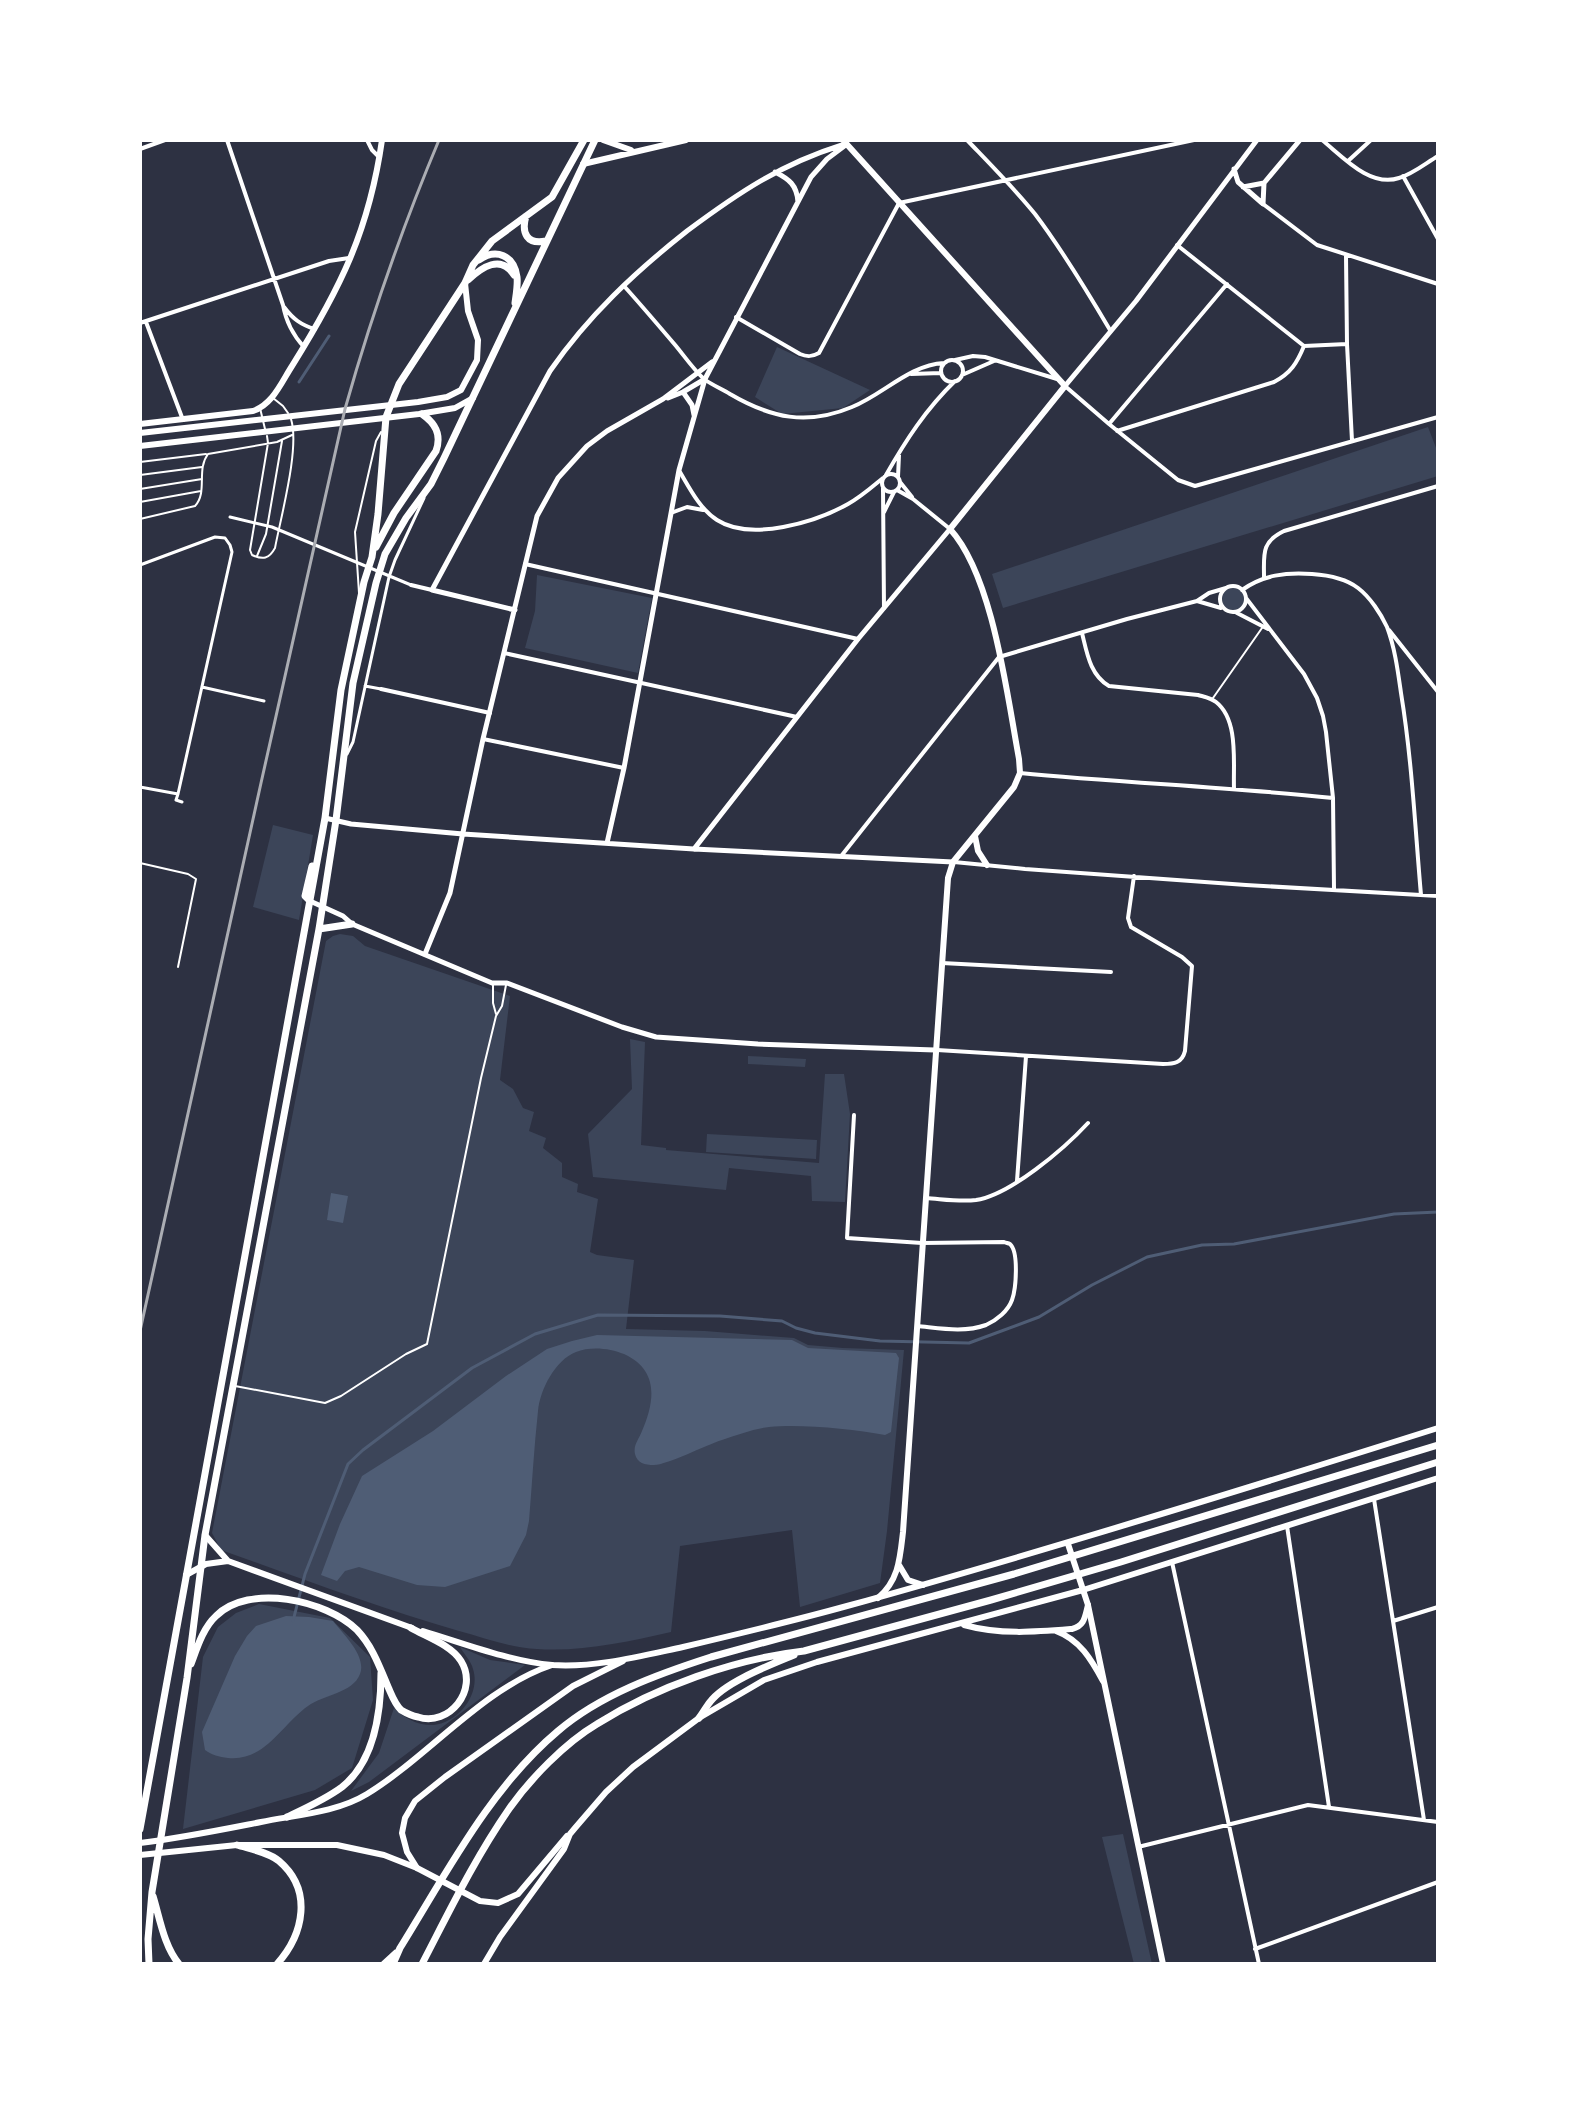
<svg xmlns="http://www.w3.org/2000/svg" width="1578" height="2104" font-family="'Public Sans',sans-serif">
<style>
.green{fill:#3c4559}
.water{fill:#4f5d75}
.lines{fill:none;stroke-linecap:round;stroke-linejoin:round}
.stream{stroke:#4f5d75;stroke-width:3}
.service{stroke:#fff;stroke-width:2}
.pedestrian{stroke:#fff;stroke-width:3}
.minor{stroke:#fff;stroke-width:4}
.tertiary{stroke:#fff;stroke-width:5}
.secondary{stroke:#fff;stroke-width:6}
.primary{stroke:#fff;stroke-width:6}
.trunk{stroke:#fff;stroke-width:7}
.rail{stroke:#abadb3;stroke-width:3}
</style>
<rect width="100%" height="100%" fill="#2d3142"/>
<path class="green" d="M777,347L870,390L843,408L782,414L755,397Z
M1428,427L1438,453V476L1003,608L992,574Z
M537,575L652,598L638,673L525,648L535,611Z
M1222 599a11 11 0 1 1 22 0a11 11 0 1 1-22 0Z
M273,825L313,835L299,920L253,907Z
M340,934L353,936L365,946L510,996L500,1080L513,1089L523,1108L534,1112L529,1131L546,1138L543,1148L562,1163V1177L578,1184L577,1192L598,1199L590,1252L597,1255L634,1260L626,1329L705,1331L794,1338L808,1345L843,1348L904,1350L887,1531L880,1583L800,1607L792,1530L680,1546L671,1632C627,1642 581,1652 537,1649C511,1648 485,1638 459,1631C379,1608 300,1578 221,1550L212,1533L326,941L333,936Z
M630,1039L645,1042L641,1145L666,1148V1150L819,1163L825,1074H844L850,1114L845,1202L812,1201L811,1176L729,1168L726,1190L593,1177L588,1134L632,1089Z
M748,1056L806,1059L805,1067L748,1064Z
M707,1134L817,1140L816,1159L706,1152Z
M259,1604L330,1618L370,1657L373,1700L352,1768L315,1790L183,1829L203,1657L218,1627L236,1613Z
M460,1647L490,1660L525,1665L369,1782L351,1791L379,1753L394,1708C404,1718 418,1726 434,1725C459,1722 481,1694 473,1669C471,1661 464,1654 460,1647Z
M1123,1834L1152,1964H1134L1102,1837Z"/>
<path class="water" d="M331,1193L348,1196L343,1223L327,1220Z
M597,1335L792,1340L808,1348L896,1353L899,1358L891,1432L885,1435C852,1429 802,1424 769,1427C753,1429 737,1435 722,1440C706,1445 667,1465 654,1465C645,1465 637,1463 635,1454C633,1445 639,1439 642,1431C655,1401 659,1370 624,1354C610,1348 590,1346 576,1352C555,1360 540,1390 538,1411C534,1448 532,1484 529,1521L526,1535L510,1566L445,1587L417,1585L359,1567L345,1571L337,1581L321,1575L340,1524L362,1476L433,1431L506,1376L547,1349L572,1341Z
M286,1616L309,1617L333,1621C343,1634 367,1656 360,1674C353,1693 323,1695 308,1706C282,1724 265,1762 228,1758C219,1757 212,1755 205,1750L202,1732L235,1656L247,1636L256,1626Z"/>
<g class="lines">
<path class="stream" d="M299,382L329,336
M293,1621L305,1574L348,1464L363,1450L472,1368L535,1334L598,1315L720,1316L782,1321L796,1328L815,1333L880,1341L969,1343L1039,1317L1092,1285L1147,1257L1202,1245L1234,1244L1394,1214L1438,1212"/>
<path class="service" d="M273,398L283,406L288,413
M260,408L265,429
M267,436L268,443L250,550L252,555C263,560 269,559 275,548C281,516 300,448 291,419
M140,462L206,454
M140,475L202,467
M140,489L202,479
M140,502L201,491
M140,519L195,506C208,492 196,470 208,454L277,442L292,435
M257,556L266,534L282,441
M359,593L355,532L376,441L381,432
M1213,698L1262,628
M140,863L188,874L196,879L178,967
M493,985V1003L496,1014
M235,1386L325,1403L341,1396L406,1354L427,1344L481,1078L496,1016L502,1006L506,985"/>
<path class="pedestrian" d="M230,517L272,527L411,585
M140,565L215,537L225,538L230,545L232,552L178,794
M365,686L381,689
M202,687L264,701
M347,754L353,742L389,577L395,560L424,498
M140,787L178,794L176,800L182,802"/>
<path class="minor" d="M227,140L283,305C286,322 292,334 304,347
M367,140L372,150L379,157
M967,140C990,164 1014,188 1035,214C1063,251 1087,291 1110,330
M1322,140C1342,156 1370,188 1399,178C1413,174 1426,163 1438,156
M140,149L165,140
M1348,161L1371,140
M1403,176L1438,239
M1263,204L1317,245L1438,284
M1177,245L1304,346L1347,344
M1346,256L1347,344L1352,441
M624,286C642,306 659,326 676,346C685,357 694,370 704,379C712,385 722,389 730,394C771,418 807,426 852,407C884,394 909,365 944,363
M284,307C293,319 301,325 315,329
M736,317L800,354C807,357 812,357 819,353L899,203L1194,140
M146,322L183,420
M140,323L329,261L349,258
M955,360L973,356L985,357L1057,379
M941 371a11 11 0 1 1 22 0a11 11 0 1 1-22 0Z
M911,374L941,373
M962,375L994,361
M1065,386L1109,424L1178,480L1195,486L1438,417
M1109,424L1227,284
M1117,431L1274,382C1291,373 1297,363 1304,346
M680,472C690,489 700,509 717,520C751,542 816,522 848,504C861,497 872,487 883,478
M882 483a9 9 0 1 1 18 0a9 9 0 1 1-18 0Z
M886,475C906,440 926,409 955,381
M898,477L899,455
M900,482L912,497
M883,488L884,608
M897,490L913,499L950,529
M884,512L894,492
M671,513L687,507L703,510
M525,564L858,639
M1264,577C1264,554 1261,542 1284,531L1438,486
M411,585L432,590
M1220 599a13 13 0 1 1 26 0a13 13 0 1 1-26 0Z
M1242,590C1263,575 1286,572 1312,574C1327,575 1345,578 1358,588C1370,597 1381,614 1387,627C1395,648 1398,672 1401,693C1412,760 1415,827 1421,895
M1246,598L1304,674L1317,698L1323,716L1326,732L1333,798L1334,889
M1197,601L1221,608
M1237,613L1268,629
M1389,630L1438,692
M1082,633C1087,653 1090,675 1109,686L1198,695C1205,697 1211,698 1216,702C1239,720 1233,763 1234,788
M504,653L797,717
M381,689L490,713
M483,739L624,768
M1020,773C1124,783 1229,787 1333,798
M842,855L999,657L1127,619L1197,601L1209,593L1226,588
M954,862L1025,869L1246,885L1438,896
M942,963L1111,972
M937,1050L1163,1064C1174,1064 1182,1063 1185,1051L1192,966L1182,957L1131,927L1128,918L1134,876
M854,1115L847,1238L922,1243L1004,1242C1006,1243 1008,1243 1010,1244C1019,1252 1016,1289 1012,1300C1008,1311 997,1320 986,1325C964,1333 939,1328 917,1326
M1017,1181L1026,1056
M926,1198C942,1199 959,1202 976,1200C1010,1195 1064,1149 1088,1123
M1374,1499L1424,1820
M1287,1526L1329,1807
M1172,1562L1259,1964
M1393,1621L1438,1607
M1138,1847L1308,1805L1438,1822
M1255,1949L1438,1882"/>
<path class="tertiary" d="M1234,169L1238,182L1262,203
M775,172C789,179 797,185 798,202
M1243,187L1264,183
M1263,204L1264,183L1300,140
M1065,386L1136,301L1257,140
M683,392L692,405L694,415
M668,398L683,392L705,379
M515,610L432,590L550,371C588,316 635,272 687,231C738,193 781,164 842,145
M325,818L351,824L463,834L694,849L953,862
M607,843L624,768L679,470L705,379L811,177L827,159L847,144
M694,849L858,639L950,529
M310,901L343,916L352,924L492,983H507L622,1027L656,1037L758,1044L935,1050
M425,954L450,893L483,739L537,516L558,478L587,446L607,431L663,399L712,362"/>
<path class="secondary" d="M603,140L631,150
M843,140L1065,386L950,529C993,576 1007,695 1019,759L1020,773L1014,787L953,862L948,878L903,1532C900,1558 899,1580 878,1598
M583,164L686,140
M140,424L253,411C273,404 281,383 292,366C340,289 369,231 382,140
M975,836L978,851L987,865
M1068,1544L1088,1605L1163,1964
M899,1565L908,1580L923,1585
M140,1843C181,1838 220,1830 261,1822C295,1815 336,1813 367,1794C429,1756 483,1688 552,1665
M140,1855L237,1845H337L384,1855L417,1868L480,1901L498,1903L518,1894L567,1836"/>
<path class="primary" d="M140,433L418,402L447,397L461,390L477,360L478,340L468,311L465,283
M140,446L419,414L455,408L473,398
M205,1535L228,1561
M186,1575L206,1564L228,1561L412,1628
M964,1625C1000,1635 1035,1632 1072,1629C1085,1626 1085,1616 1088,1605
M423,1631C463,1643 509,1661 552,1665C595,1668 641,1656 683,1647C738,1634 793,1621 847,1606C1046,1551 1242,1490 1438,1428
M1056,1631C1080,1640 1091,1659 1103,1681
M417,1868L407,1852L402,1833L405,1818L415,1801L445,1777L573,1686L623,1661
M484,1964L500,1937L564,1849L570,1834L575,1828L606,1792L633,1767L699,1718L764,1680L817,1662L1083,1590L1438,1478"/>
<path class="trunk" d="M526,216C521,233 527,245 546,241
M479,260C496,248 514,255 517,277C518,285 516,295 515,303
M468,280C482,267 501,254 514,275
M376,547L394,513L436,451C442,434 435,423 422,414
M310,901L305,896L312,866
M319,929L352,924
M191,1664C197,1648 203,1628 216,1616C249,1583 326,1600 357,1630C373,1647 380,1668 389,1689C392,1696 395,1704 401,1710C406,1713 412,1716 418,1717C449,1727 479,1690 461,1661C451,1645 427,1637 411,1628
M699,1718C703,1713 706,1707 710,1702C725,1682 770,1665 794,1655
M287,1817C306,1808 326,1799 342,1787C375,1761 381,1713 381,1673
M140,1829L325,818L341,690L364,582L372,557L378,514L386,417L399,384L465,283L473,265L492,241L552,197L584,140
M237,1845C250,1849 268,1852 279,1861C313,1890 304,1934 277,1964
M153,1896C160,1919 164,1946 179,1964
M149,1964L148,1939L152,1892L187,1678L205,1535L319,929L336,820L353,683L376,583L385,554L406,518L431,484L444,458L595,140
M384,1964L396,1953
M393,1964L400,1948C446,1874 490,1788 558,1731C600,1695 658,1674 711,1657L1014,1574L1438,1445
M422,1964C449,1912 475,1858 509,1809C530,1779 565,1743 597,1724C656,1687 734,1659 804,1651L991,1600L1121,1562L1438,1462"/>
<path class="rail" d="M140,1331L261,783L345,409C371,317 402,228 439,140"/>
</g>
<rect width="1578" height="2104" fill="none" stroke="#ffffff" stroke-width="284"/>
</svg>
